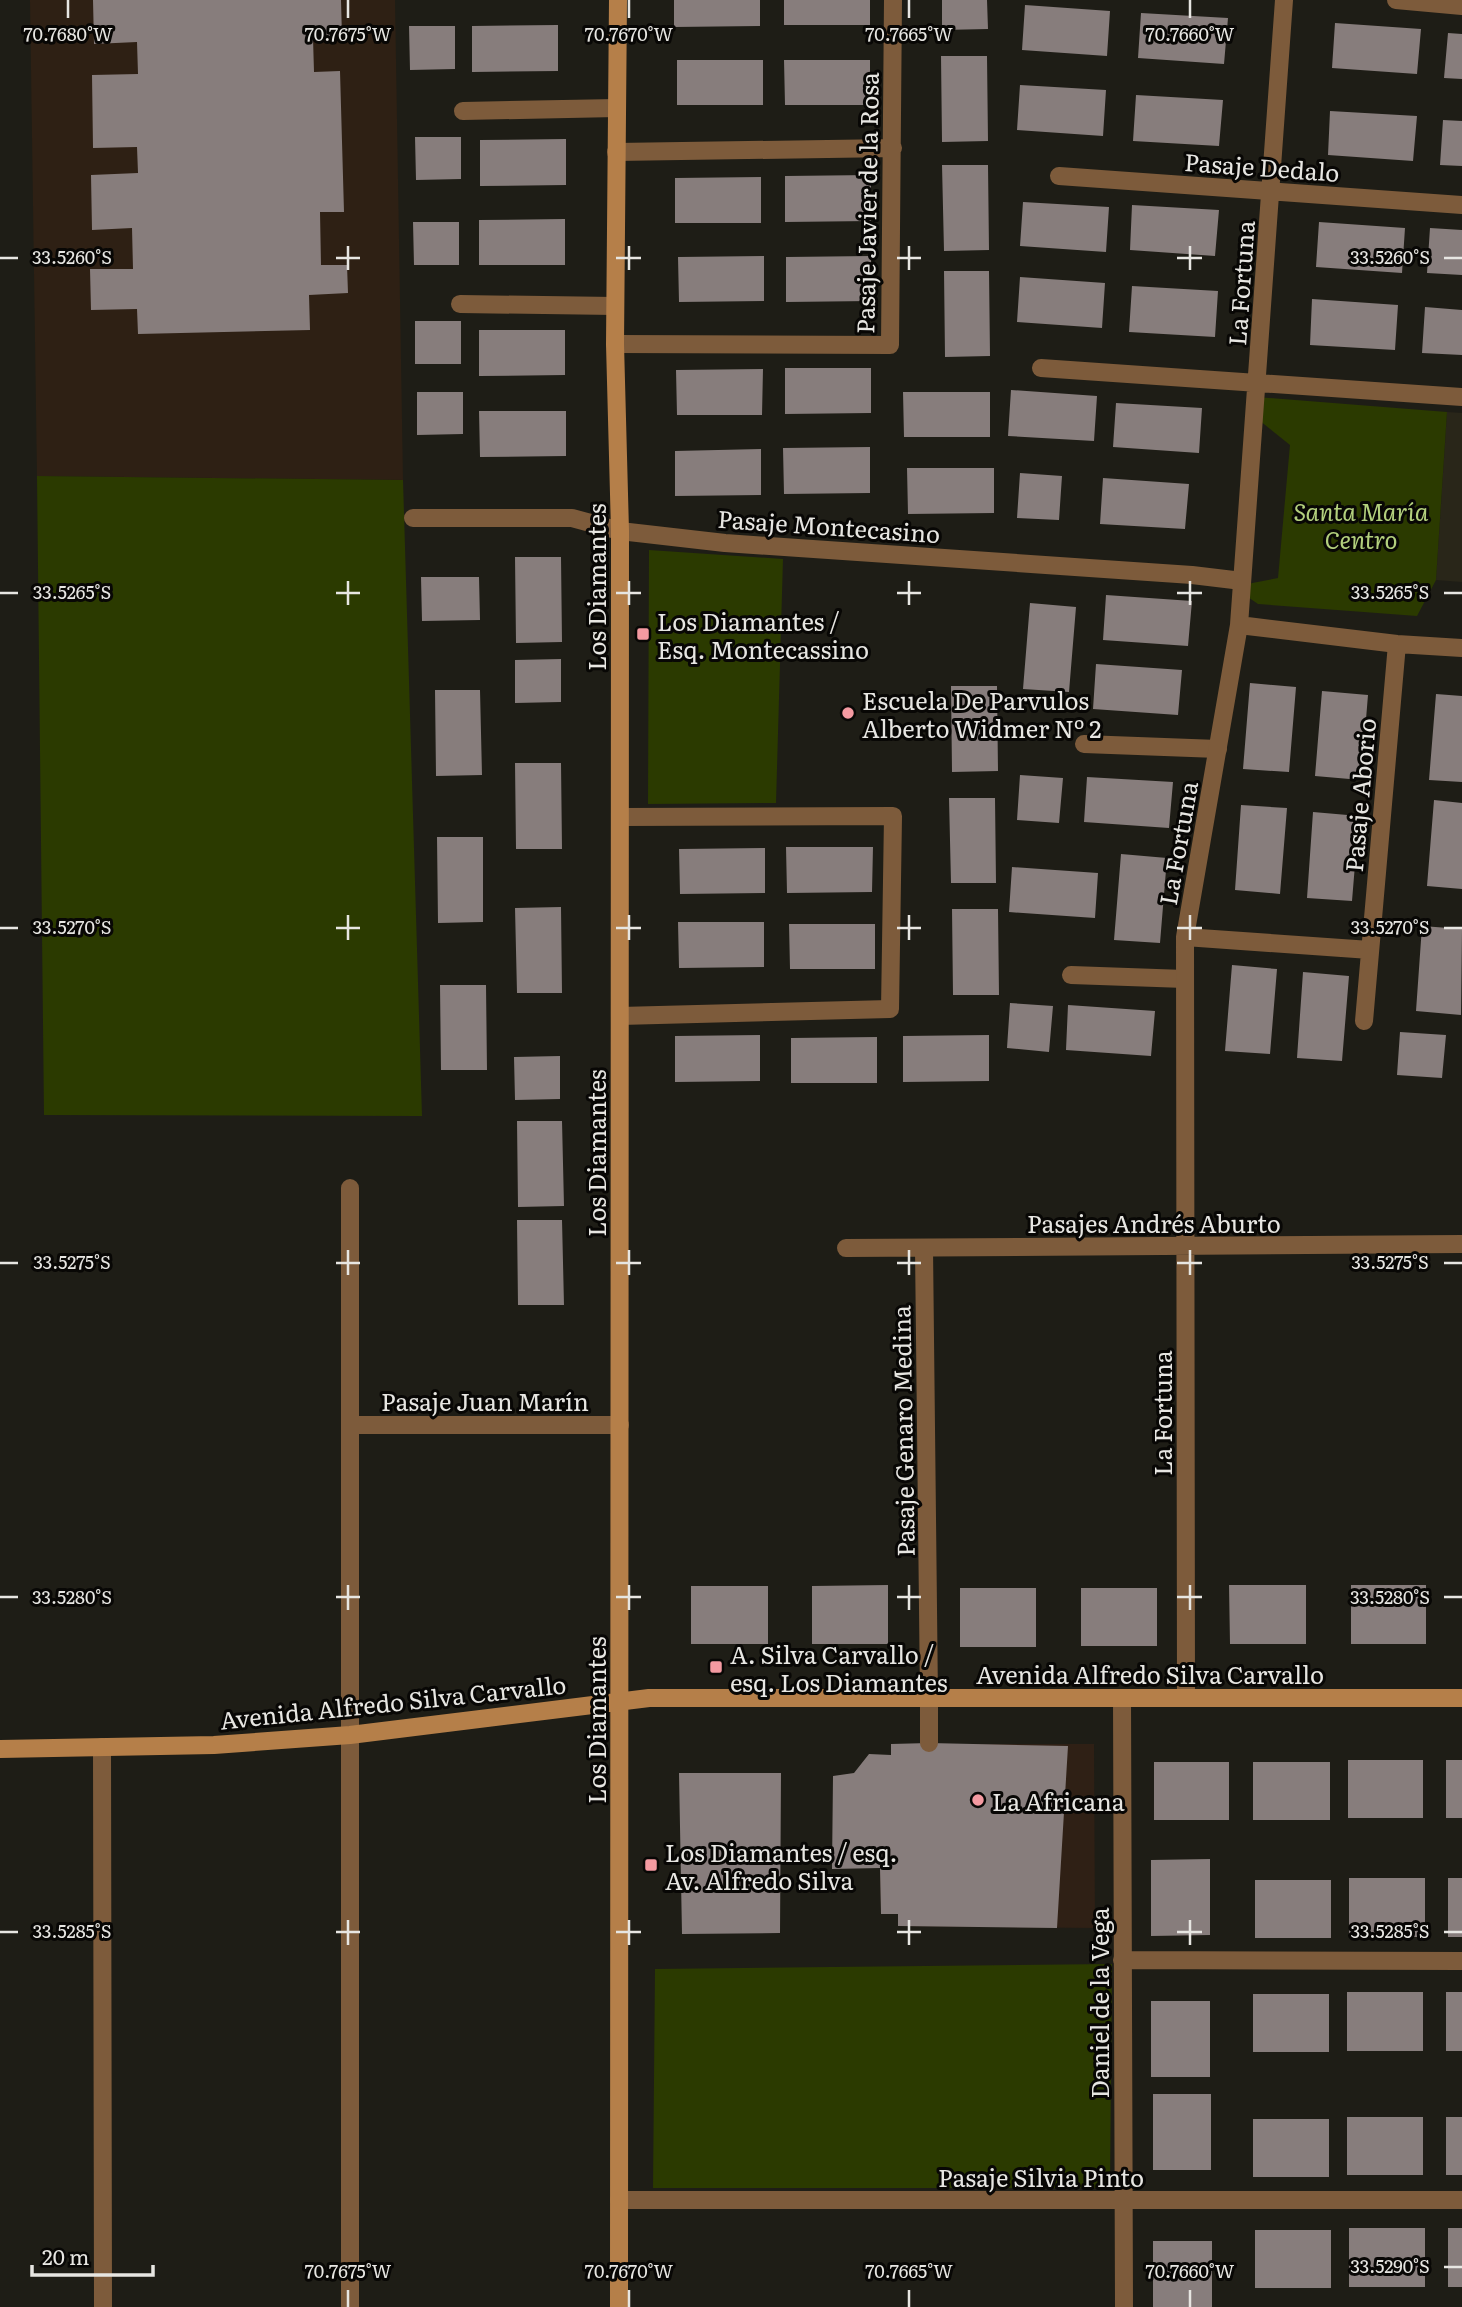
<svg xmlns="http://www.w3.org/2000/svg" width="1462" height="2307" font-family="Literata,serif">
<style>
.commercial{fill:#2f2015}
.built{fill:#292619}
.medical{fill:#2e2014}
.green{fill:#2b3a00}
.building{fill:#877d7c}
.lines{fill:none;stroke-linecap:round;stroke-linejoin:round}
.lane{stroke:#7d5b3b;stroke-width:18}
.street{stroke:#7d5b3b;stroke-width:18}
.secondary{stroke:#b57f49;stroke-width:18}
.ticks{fill:none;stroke:#e7e6e2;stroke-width:2.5}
.poi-dot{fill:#f49aa1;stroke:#080705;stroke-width:2.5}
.labels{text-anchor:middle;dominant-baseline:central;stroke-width:6;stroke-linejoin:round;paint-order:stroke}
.street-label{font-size:24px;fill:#e7e6e2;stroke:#080705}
.park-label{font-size:24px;font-style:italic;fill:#b3d07d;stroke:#080705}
.poi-label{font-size:24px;fill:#e7e6e2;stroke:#080705;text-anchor:start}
.ticks-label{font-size:18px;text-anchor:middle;fill:#e7e6e2;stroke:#080705;stroke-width:6;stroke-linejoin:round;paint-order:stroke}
</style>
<rect width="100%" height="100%" fill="#1e1d16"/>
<path class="commercial" d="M891,1744H1094L1095,1928L898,1926V1914H881L880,1868L864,1867L891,1846Z"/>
<path class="built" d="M1447,412L1462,413V582L1436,580Z"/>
<path class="medical" d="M30,0H395L403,480L37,476Z"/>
<path class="green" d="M1257,397L1447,412L1436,580L1417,616L1258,604L1242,593V585L1278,578L1290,445L1255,417Z
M37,476L403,480L422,1116L44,1115Z
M649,550L783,559L776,803L648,804Z
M1112,1964L1110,2188H653L655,1969Z"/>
<path class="building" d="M93,0H341L342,37L313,38L314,72L340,71L344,212H320L321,265H347L348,293L309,295L310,330L138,334L137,309L91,310L90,269H133L132,228L92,230L91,175L138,173L137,147L93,148L92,75L138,74L137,42L94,44Z
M674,0H760V26L674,27Z
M784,0H870V25H784Z
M942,0H987L988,29L942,30Z
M1025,5L1110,11L1107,56L1022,50Z
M1141,13L1228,18L1224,64L1138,58Z
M1335,23L1421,29L1417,74L1332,68Z
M558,25V71L472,72V26Z
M409,26H455V69L410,70Z
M1448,33L1462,34V79L1444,78Z
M941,56H987L988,141L942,142Z
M677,60H763V105H677Z
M784,60H870V105H785Z
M1020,85L1106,90L1103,136L1017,130Z
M1136,95L1223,100L1219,146L1133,141Z
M1330,111L1417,116L1413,161L1328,155Z
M1443,120L1462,121V166L1440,165Z
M415,137H461V179L416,180Z
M566,139V185L480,186V140Z
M942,165H988L989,250L944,251Z
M871,175V221L785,222V176Z
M761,177V223H675V178Z
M1023,202L1109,207L1106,252L1020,246Z
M1132,205L1219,210L1215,256L1130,250Z
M565,219V265H479V220Z
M413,222H459V265H414Z
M1319,222L1405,228L1402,273L1316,267Z
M1430,228L1462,230V275L1427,273Z
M764,256V301L679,302L678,257Z
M871,256V301L786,302V257Z
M944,271H989L990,356L945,357Z
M1020,277L1105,283L1102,328L1017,322Z
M1132,286L1218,291L1215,337L1129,332Z
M1312,299L1398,305L1395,350L1310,345Z
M1425,307L1462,310V355L1422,353Z
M415,321H461V364H415Z
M479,330H565V375L479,376Z
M785,368H871V413L785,414Z
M763,369L762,415H677L676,370Z
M1011,390L1097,396L1094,441L1008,436Z
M417,392H463V434L417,435Z
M903,392H990V437H904Z
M1116,403L1202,408L1199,453L1113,447Z
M479,411H566V456L480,457Z
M870,447V493L784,494L783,448Z
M761,449V495L675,496V451Z
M907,468H994V513L908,514Z
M1020,473L1062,476L1059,520L1017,518Z
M1103,478L1189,484L1185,529L1100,524Z
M515,557H561L562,642L516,643Z
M421,577H479L480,620L422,621Z
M1106,595L1192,601L1188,646L1103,640Z
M1030,603L1076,607L1069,692L1023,689Z
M561,659V702L515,703V660Z
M1096,664L1182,670L1178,715L1093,709Z
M1250,683L1296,687L1289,772L1243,769Z
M951,686H997L998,771L952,772Z
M435,690H480L482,775L436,776Z
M1322,691L1368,695L1361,780L1315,776Z
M1436,694L1462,696V782L1429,780Z
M515,763H561L562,849H516Z
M1020,775L1063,778L1059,823L1017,820Z
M1087,777L1173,782L1169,828L1084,822Z
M949,798H995L996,883H951Z
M1434,800L1462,803V889L1427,886Z
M1241,805L1287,808L1280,894L1235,890Z
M1313,812L1359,816L1352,901L1307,898Z
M437,837H483V922L438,923Z
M786,847H873L872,892L787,893Z
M765,848V893L680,894L679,849Z
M1121,854L1167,858L1160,943L1114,940Z
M1012,867L1098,873L1095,918L1009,912Z
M561,907L562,993H517L515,908Z
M952,909H998L999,995H953Z
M678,922H764V967L679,968Z
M789,924H875V969H790Z
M1422,926L1462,929L1461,1015L1416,1011Z
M1232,965L1277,969L1270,1054L1225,1051Z
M1303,972L1349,976L1342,1061L1297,1058Z
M440,985H486L487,1070H441Z
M1010,1003L1053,1006L1049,1052L1007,1048Z
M1068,1005L1155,1011L1151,1056L1066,1050Z
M1400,1032L1446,1035L1442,1078L1397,1075Z
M760,1035V1081L675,1082V1036Z
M989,1035V1081L903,1082V1036Z
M877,1037V1083H791V1038Z
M560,1056V1099L515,1100L514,1057Z
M517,1121H562L564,1206L518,1207Z
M517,1220H562L564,1305H518Z
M888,1585V1644H812V1586Z
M1229,1585H1306V1644H1230Z
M1351,1585H1426V1644H1351Z
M691,1586H768V1644H691Z
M960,1588H1036V1647H960Z
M1081,1588H1157V1646H1081Z
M929,1743L1068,1746L1057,1928L898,1926V1914H881L880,1868L832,1869L833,1776L854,1773L869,1754L891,1755V1744Z
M1348,1760H1423V1818H1348Z
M1446,1760H1462V1818H1446Z
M1154,1762H1229V1820H1154Z
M1253,1762H1330V1820H1253Z
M679,1773H781L780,1933L682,1934Z
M1210,1859V1935L1151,1936V1860Z
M1349,1878H1425V1937H1349Z
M1448,1878H1462V1937H1448Z
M1255,1880H1331V1938H1255Z
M1347,1992H1423V2051H1347Z
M1446,1992H1462V2051H1446Z
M1253,1994H1329V2052H1253Z
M1151,2001H1210V2077H1151Z
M1153,2094H1211V2170H1153Z
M1347,2117H1423V2175H1347Z
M1446,2117H1462V2175H1446Z
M1253,2119H1329V2177H1253Z
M1349,2228H1425V2287H1349Z
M1448,2228H1462V2287H1448Z
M1255,2230H1331V2288H1255Z
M1153,2241H1212V2307H1153Z"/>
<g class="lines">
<path class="lane" d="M1084,744L1218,749
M1071,975L1185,979
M929,1743V1698"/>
<path class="street" d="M1396,0L1462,6
M463,111L617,108
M616,152L893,148
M1059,176L1462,205
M460,304L615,306
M615,344L890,345L893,0
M1041,368L1462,397
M413,518H572L620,531L725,543L1192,575L1242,581
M1239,625L1397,644L1462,648
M620,817L893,816L890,1009L620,1016
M1185,937L1370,950
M1364,1021L1397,644
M350,1188V2307
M846,1248L1462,1244
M924,1248L929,1698
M350,1425H620
M1122,1698L1124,2307
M1186,1698L1185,937L1239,625L1284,0
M102,1747L103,2307
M1122,1960L1462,1961
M619,2200H1462"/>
<path class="secondary" d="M618,0L615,344L620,531L619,2307
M0,1749L214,1745L350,1735L649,1698H1462"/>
</g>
<path class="ticks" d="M68,0V18M348,0V18M629,0V18M909,0V18M1190,0V18M348,246V270M629,246V270M909,246V270M1190,246V270M0,258H18M336,258H360M616,258H641M897,258H921M1177,258H1202M1444,258H1462M348,581V605M629,581V605M909,581V605M1190,581V605M0,593H18M336,593H360M616,593H641M897,593H921M1177,593H1202M1444,593H1462M348,915V940M629,915V940M909,915V940M1190,915V940M0,928H18M336,928H360M616,928H641M897,928H921M1177,928H1202M1444,928H1462M348,1250V1275M629,1250V1275M909,1250V1275M1190,1250V1275M0,1263H18M336,1263H360M616,1263H641M897,1263H921M1177,1263H1202M1444,1263H1462M348,1585V1610M629,1585V1610M909,1585V1610M1190,1585V1610M0,1597H18M336,1597H360M616,1597H641M897,1597H921M1177,1597H1202M1444,1597H1462M348,1920V1945M629,1920V1945M909,1920V1945M1190,1920V1945M0,1932H18M336,1932H360M616,1932H641M897,1932H921M1177,1932H1202M1444,1932H1462M1444,2267H1462M348,2290V2307M629,2290V2307M909,2290V2307M1190,2290V2307"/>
<g class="poi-dot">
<rect x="636" y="627" width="14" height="14" rx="3.5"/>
<circle cx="848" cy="713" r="7"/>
<rect x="709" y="1660" width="14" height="14" rx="3.5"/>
<circle cx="978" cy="1800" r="7"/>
<rect x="644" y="1858" width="14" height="14" rx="3.5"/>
</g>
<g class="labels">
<g class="street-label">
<text transform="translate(1262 166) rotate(4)">Pasaje Dedalo</text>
<text transform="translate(866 203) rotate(-89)">Pasaje Javier de la Rosa</text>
<text transform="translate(1240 283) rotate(-86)">La Fortuna</text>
<text transform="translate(829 525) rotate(4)">Pasaje Montecasino</text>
<text transform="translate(595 587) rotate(-90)">Los Diamantes</text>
<text transform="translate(1359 795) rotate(-85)">Pasaje Aborio</text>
<text transform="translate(1177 843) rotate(-80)">La Fortuna</text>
<text transform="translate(595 1153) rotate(-90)">Los Diamantes</text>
<text x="1154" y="1222">Pasajes Andrés Aburto</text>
<text x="485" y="1400">Pasaje Juan Marín</text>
<text transform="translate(1161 1413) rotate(-90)">La Fortuna</text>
<text transform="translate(902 1431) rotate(-91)">Pasaje Genaro Medina</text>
<text x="1150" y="1673">Avenida Alfredo Silva Carvallo</text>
<text transform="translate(393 1701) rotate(-6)">Avenida Alfredo Silva Carvallo</text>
<text transform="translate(595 1720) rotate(-90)">Los Diamantes</text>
<text transform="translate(1098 2003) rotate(-90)">Daniel de la Vega</text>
<text x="1041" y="2176">Pasaje Silvia Pinto</text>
</g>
<g class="park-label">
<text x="1361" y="510">Santa María<tspan x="1361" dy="28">Centro</tspan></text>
</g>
<g class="poi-label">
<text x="657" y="620">Los Diamantes /<tspan x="657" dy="28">Esq. Montecassino</tspan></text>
<text x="862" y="699">Escuela De Parvulos<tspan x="862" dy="28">Alberto Widmer Nº 2</tspan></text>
<text x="730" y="1653">A. Silva Carvallo /<tspan x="730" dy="28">esq. Los Diamantes</tspan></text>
<text x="992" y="1800">La Africana</text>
<text x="665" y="1851">Los Diamantes / esq.<tspan x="665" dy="28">Av. Alfredo Silva</tspan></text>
</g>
</g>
<g class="ticks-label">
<text x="68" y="41">70.7680°W</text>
<text x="348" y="41">70.7675°W</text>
<text x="629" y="41">70.7670°W</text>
<text x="909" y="41">70.7665°W</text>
<text x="1190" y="41">70.7660°W</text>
<text x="72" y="264">33.5260°S</text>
<text x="1390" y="264">33.5260°S</text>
<text x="72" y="599">33.5265°S</text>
<text x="1390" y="599">33.5265°S</text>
<text x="72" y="934">33.5270°S</text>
<text x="1390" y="934">33.5270°S</text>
<text x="72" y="1269">33.5275°S</text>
<text x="1390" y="1269">33.5275°S</text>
<text x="72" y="1604">33.5280°S</text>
<text x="1390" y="1604">33.5280°S</text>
<text x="72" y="1938">33.5285°S</text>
<text x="1390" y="1938">33.5285°S</text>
<text x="1390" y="2273">33.5290°S</text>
<text x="348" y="2278">70.7675°W</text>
<text x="629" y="2278">70.7670°W</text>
<text x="909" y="2278">70.7665°W</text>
<text x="1190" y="2278">70.7660°W</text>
</g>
<path d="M32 2265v10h121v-10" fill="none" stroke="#e7e6e2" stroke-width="3.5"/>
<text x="42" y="2265" font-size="21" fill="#e7e6e2" stroke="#080705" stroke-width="5" paint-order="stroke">20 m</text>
</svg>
